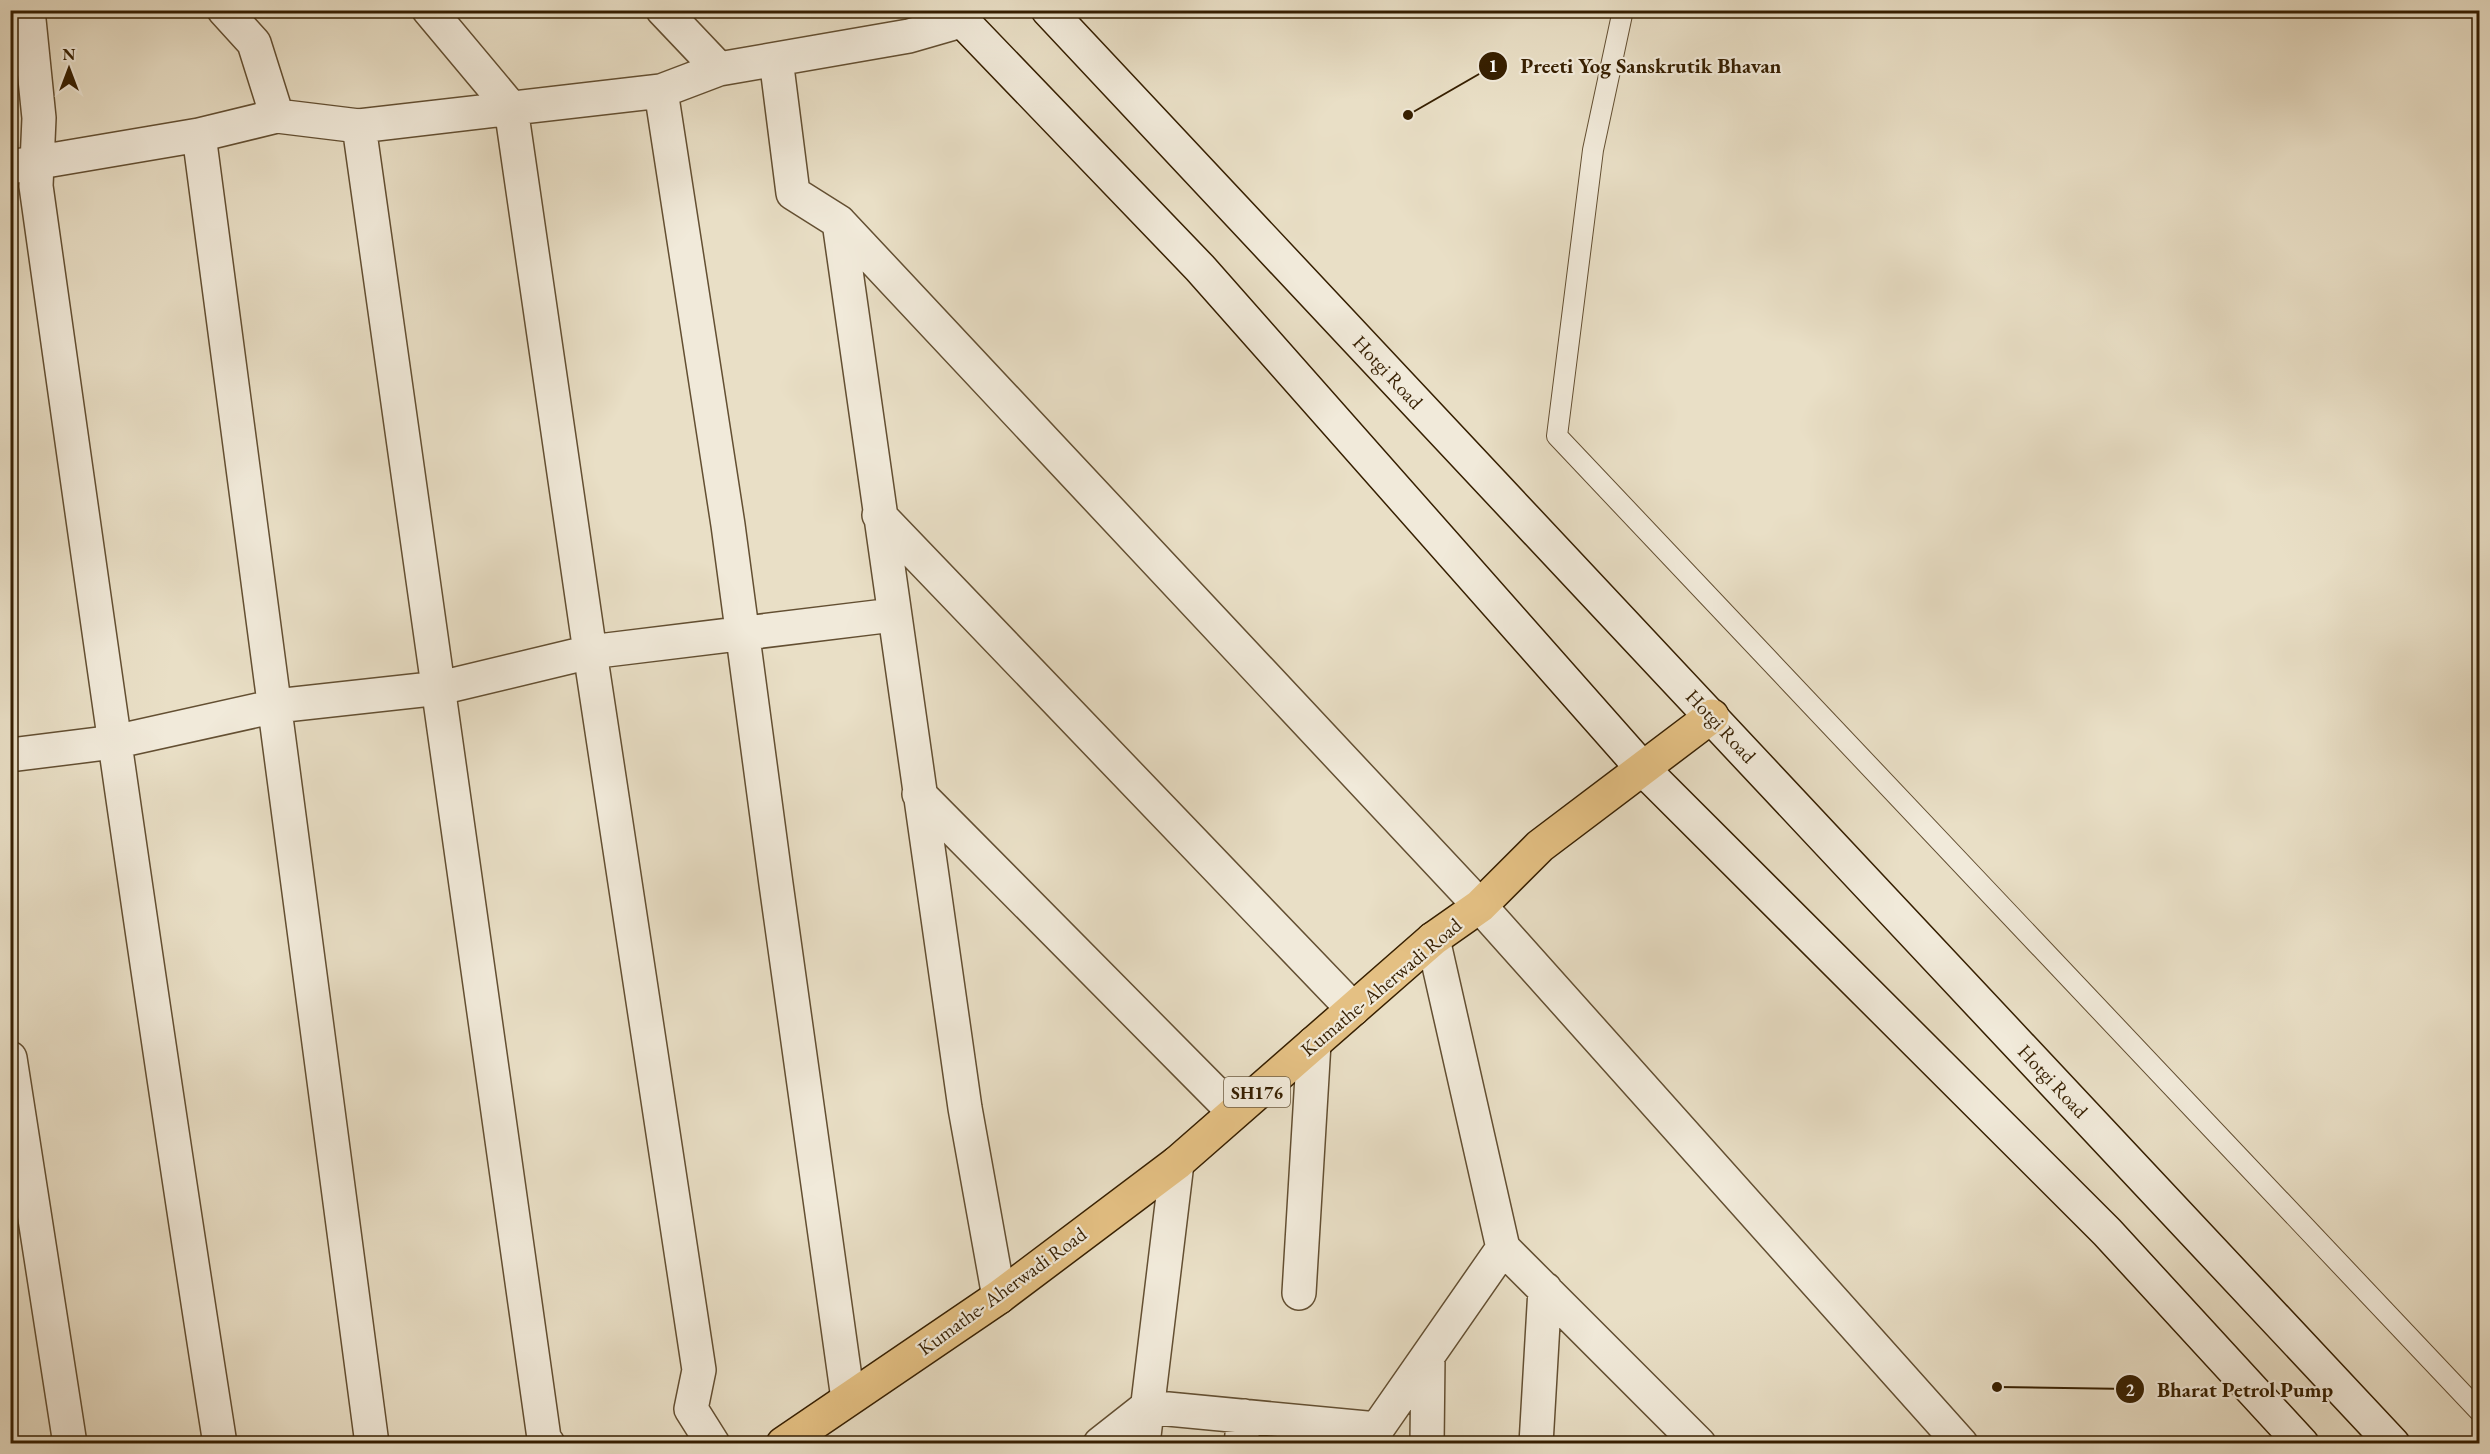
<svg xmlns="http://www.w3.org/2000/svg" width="2490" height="1454" font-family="'EB Garamond',serif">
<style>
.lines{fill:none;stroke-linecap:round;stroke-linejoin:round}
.service-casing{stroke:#634f32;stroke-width:22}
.minor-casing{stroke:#634f32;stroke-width:36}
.secondary-casing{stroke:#361f01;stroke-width:36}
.primary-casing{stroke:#361f01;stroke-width:36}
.service{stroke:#f1eada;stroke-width:20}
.minor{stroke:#f1eada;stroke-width:33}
.secondary{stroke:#f1eada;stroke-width:33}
.primary{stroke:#e4c083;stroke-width:33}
.labels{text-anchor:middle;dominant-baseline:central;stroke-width:4.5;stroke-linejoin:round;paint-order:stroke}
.shield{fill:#f1eada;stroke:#6e5c42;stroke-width:1.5}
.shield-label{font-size:18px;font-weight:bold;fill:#361f01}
.street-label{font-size:20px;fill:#361f01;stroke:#f1eada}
.leader{fill:none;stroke:#361f01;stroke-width:2}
.callout-dot{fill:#361f01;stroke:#f1eada;stroke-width:2}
.mark-label{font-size:18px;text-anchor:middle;font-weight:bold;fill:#fff}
.callout-label{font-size:21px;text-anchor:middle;font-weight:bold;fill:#361f01;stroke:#f1eada;stroke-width:4.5;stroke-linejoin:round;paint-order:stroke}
</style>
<rect width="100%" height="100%" fill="#e9dfc6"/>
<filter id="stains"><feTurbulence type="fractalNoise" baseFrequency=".00333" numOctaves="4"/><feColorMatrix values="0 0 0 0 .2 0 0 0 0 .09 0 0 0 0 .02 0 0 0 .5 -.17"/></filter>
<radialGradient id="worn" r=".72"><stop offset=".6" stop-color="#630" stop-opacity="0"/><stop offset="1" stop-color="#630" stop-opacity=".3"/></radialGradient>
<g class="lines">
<g class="service-casing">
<path id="service" d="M1623,10L1593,150L1557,436L2480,1412"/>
</g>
<g class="minor-casing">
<path id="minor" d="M28,10L39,118L36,186C95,606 154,1025 220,1444
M224,10L254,43L277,116
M429,10L511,108L590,652L699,1370L691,1409L713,1444
M663,10L719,69
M776,59L793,193L839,222L1480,906L1961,1444
M661,91L728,525L776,884L848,1399
M359,126L544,1438L548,1444
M199,135L372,1444
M10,167L199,135L277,116L359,126L661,91L719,69L909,36L961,21
M839,222L965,1108L999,1297
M879,515L1353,1009
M10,755L114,742L276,706L440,688L590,652L893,615
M919,794L1234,1112
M1433,939L1503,1248L1699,1444
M10,1058L70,1444
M1299,1293L1314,1043
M1100,1444L1147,1407L1377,1429
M1143,1444L1177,1163
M1241,1444L1244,1416
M1375,1444L1377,1429L1503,1248
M1427,1444L1428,1356
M1536,1444L1545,1289"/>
</g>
<g class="secondary-casing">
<path id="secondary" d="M952,10L1200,268L1643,769L2107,1232L2302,1444
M1048,10L2393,1444"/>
</g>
<g class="primary-casing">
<path id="primary" d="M783,1444L999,1297L1177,1163L1433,939L1480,906L1540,846L1712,716"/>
</g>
<use href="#service" class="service"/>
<use href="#minor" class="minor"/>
<use href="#secondary" class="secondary"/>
<use href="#primary" class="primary"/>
</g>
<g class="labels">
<rect class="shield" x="1224" y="1077" width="66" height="30" rx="4.5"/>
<g class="shield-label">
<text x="1257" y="1092">SH176</text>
</g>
<g class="street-label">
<text transform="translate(1388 372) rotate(47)">Hotgi Road</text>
<text transform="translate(1721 726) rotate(47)">Hotgi Road</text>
<text transform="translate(1381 987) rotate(-40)">Kumathe- Aherwadi Road</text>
<text transform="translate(2053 1081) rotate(47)">Hotgi Road</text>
<text transform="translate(1002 1291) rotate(-36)">Kumathe- Aherwadi Road</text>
</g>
</g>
<path class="leader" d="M1408 115L1493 66M1997 1387L2130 1389"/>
<g class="callout-dot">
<circle cx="1408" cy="115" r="6"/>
<circle cx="1997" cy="1387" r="6"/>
<circle cx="1493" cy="66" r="15"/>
<circle cx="2130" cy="1389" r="15"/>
</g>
<g class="mark-label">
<text x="1493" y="72">1</text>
<text x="2130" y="1396">2</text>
</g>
<g class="callout-label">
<text x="1651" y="73">Preeti Yog Sanskrutik Bhavan</text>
<text x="2245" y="1397">Bharat Petrol Pump</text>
</g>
<rect width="2490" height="1454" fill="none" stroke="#e9dfc6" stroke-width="36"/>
<rect x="12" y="12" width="2466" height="1430" fill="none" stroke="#361f01" stroke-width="3"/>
<rect x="18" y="18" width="2454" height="1418" fill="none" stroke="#361f01" stroke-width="1.5"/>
<g transform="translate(69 69)" stroke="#f1eada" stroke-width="4.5" paint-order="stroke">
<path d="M0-4.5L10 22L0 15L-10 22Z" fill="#361f01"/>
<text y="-9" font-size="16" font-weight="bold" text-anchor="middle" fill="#361f01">N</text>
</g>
<rect width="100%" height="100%" filter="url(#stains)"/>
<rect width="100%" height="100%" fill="url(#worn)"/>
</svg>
